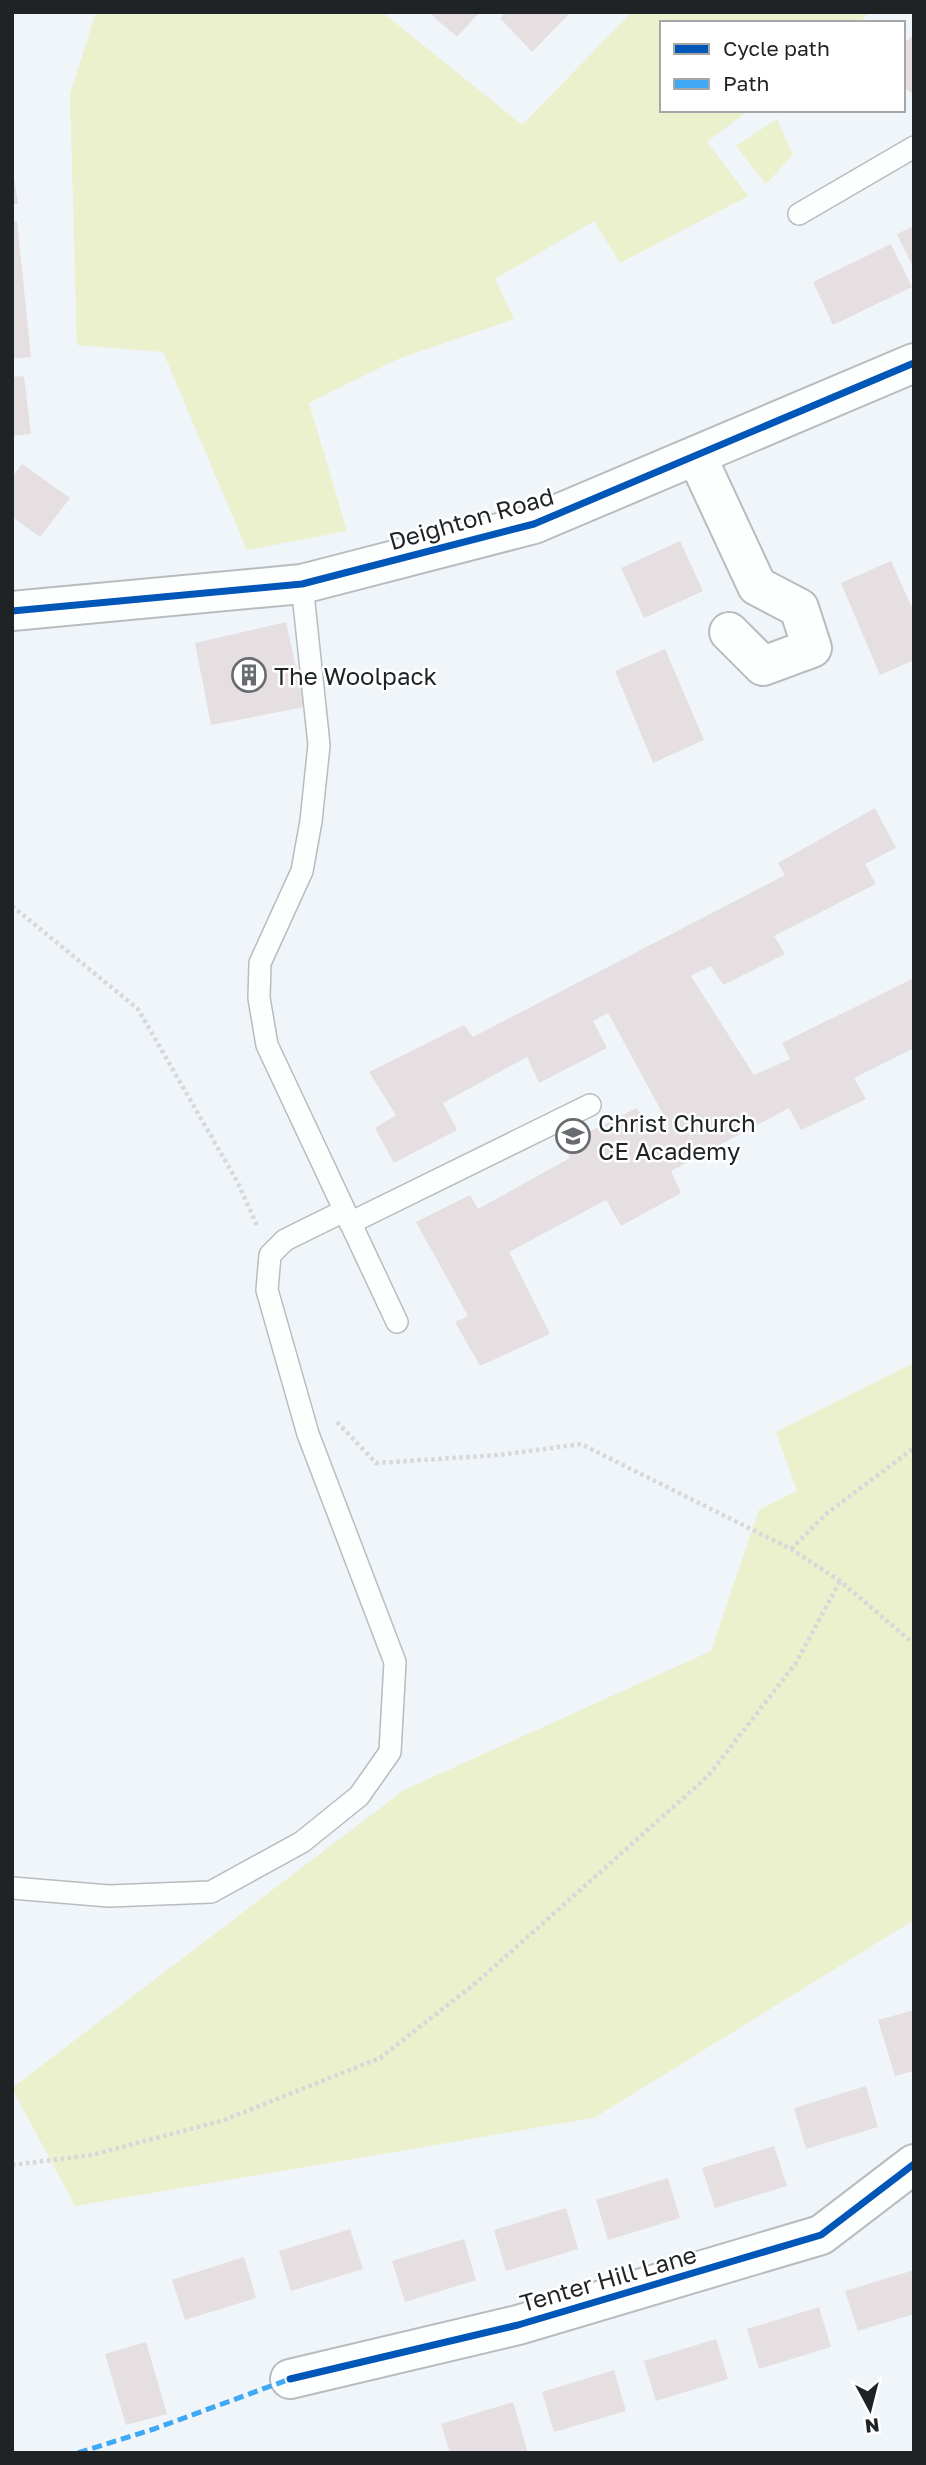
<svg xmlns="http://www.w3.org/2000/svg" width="926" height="2465" font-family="'Golos Text',sans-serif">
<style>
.green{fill:#ebf0cd}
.building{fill:#e6dfe1}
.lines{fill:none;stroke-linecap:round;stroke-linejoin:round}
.lane-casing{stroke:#b8bcbf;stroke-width:24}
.street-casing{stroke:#b8bcbf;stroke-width:42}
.path{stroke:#d6d8da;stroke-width:4.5;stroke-dasharray:3.5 3.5;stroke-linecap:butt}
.lane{stroke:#fdfefe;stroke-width:21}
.street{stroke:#fdfefe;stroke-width:38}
.quiet{stroke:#3fa9f5;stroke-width:5;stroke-dasharray:10 5;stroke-linecap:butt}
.cycleway-casing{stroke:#fff;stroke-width:11}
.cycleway{stroke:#0057b8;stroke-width:7}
.labels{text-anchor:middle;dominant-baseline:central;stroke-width:5;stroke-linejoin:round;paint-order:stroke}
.street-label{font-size:24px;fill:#1f2326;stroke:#fff}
.poi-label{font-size:24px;fill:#1f2326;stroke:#fff;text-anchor:start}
</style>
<rect width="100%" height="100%" fill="#f0f5fa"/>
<path class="green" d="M96,12H382L522,125L632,12H869L859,23H662V110H749L707,142L748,196L620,263L594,221L495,279L514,319L398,359L309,403L347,531L247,550L163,352L77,345L70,94Z
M777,119L793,155L766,184L736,146Z
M914,1363V1920L594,2118L75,2206L12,2088L404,1790L711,1651L759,1510L797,1491L776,1432Z"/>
<path class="building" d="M428,12H480L457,37Z
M506,12H571L532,52L500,18Z
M914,33V95L903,86V45Z
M12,163L18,204H12Z
M17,221L31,357L12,359V222Z
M914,226V269L897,234Z
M891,244L912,287L833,325L813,282Z
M24,376L31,434L12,436V377Z
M22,464L70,498L40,537L12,517V477Z
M680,541L703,591L644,618L621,568Z
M891,561L914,612V660L880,675L841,583Z
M286,622L305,707L211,725L195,643Z
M665,649L704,740L653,763L615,671Z
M875,808L896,848L865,864L876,884L774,936L785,954L723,985L711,966L691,976L754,1075L790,1059L782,1043L914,978V1048L854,1078L866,1099L801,1130L789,1108L671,1171L681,1193L621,1226L606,1200L509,1252L550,1334L480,1366L455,1322L468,1316L416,1222L470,1195L478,1209L570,1158L564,1144L637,1108L651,1131L670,1127L608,1013L593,1021L607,1048L539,1083L527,1057L443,1103L457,1130L394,1163L375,1128L396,1115L369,1072L464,1025L473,1037L785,875L778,863Z
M914,2010V2071L895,2076L878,2020Z
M866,2086L878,2127L806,2149L794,2108Z
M774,2146L787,2186L715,2208L702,2168Z
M668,2178L680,2218L608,2240L596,2200Z
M566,2208L578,2249L506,2271L494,2230Z
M350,2229L363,2269L291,2291L279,2251Z
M464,2239L476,2280L405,2302L392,2261Z
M244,2257L256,2298L185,2320L172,2280Z
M914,2270V2314L858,2331L845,2291Z
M819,2307L831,2347L759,2369L747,2329Z
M716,2339L728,2379L656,2401L644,2361Z
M146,2342L167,2414L126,2425L105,2354Z
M614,2370L626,2411L554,2432L542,2392Z
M513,2402L528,2453H450L441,2424Z"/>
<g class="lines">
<g class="lane-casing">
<path id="lane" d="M799,214L914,147
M302,584L319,745L311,821L302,871L260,963L259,998L267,1045L397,1322
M350,1223L590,1105
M12,1888L109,1896L211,1892L302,1842L359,1796L390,1752L395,1662L308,1434L267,1290L270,1255L285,1240L344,1211"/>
</g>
<g class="street-casing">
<path id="street" d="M697,457L757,586L799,608L812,648L763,666L729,632
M12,611L302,584L534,524L914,363
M290,2379L518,2325L821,2235L914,2164"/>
</g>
<path class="path" d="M12,906L138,1009L238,1183L258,1228
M337,1422L376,1463L499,1455L581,1444L791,1549L840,1581L914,1644
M791,1549L826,1514L914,1448
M12,2165L92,2155L224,2120L380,2058L477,1982L708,1776L796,1663L840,1581"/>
<use href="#lane" class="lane"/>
<use href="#street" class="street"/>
<path class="quiet" d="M78,2453L154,2429L290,2379"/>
<g class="cycleway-casing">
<path id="cycleway" d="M12,611L302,584L534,524L914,363
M290,2379L518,2325L821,2235L914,2164"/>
</g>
<use href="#cycleway" class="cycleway"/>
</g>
<defs>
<g id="building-ring" transform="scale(1.75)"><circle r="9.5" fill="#fff" stroke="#686c70" stroke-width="1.5"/><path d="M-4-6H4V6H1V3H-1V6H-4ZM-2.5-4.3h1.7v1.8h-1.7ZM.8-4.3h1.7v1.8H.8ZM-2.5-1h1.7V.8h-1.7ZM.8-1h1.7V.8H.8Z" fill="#686c70"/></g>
<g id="school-ring" transform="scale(1.75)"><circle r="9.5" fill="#fff" stroke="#686c70" stroke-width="1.5"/><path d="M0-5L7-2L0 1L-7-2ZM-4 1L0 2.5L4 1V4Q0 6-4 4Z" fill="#686c70"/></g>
</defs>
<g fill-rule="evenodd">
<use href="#building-ring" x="249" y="675"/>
<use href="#school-ring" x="573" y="1136"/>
</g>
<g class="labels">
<g class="street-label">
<text transform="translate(471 518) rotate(-16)">Deighton Road</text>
<text transform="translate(608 2278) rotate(-16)">Tenter Hill Lane</text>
</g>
<g class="poi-label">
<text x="274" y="675">The Woolpack</text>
<text x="598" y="1122">Christ Church<tspan x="598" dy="28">CE Academy</tspan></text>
</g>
</g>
<rect width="926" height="2465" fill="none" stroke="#1f2326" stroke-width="28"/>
<rect x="660" y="21" width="245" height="91" fill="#ffffff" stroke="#a5a7a8" stroke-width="2"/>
<rect x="674" y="44" width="35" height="10" fill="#0057b8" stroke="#a5a7a8" stroke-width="2"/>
<text x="723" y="56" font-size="21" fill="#1f2326">Cycle path</text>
<rect x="674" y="79" width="35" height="10" fill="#3fa9f5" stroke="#a5a7a8" stroke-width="2"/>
<text x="723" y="91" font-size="21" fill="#1f2326">Path</text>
<g transform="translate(870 2409) rotate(173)" stroke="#ffffff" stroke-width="5" paint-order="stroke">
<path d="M0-5L12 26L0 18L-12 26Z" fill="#1f2326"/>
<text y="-10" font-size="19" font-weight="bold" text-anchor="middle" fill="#1f2326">N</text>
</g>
</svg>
